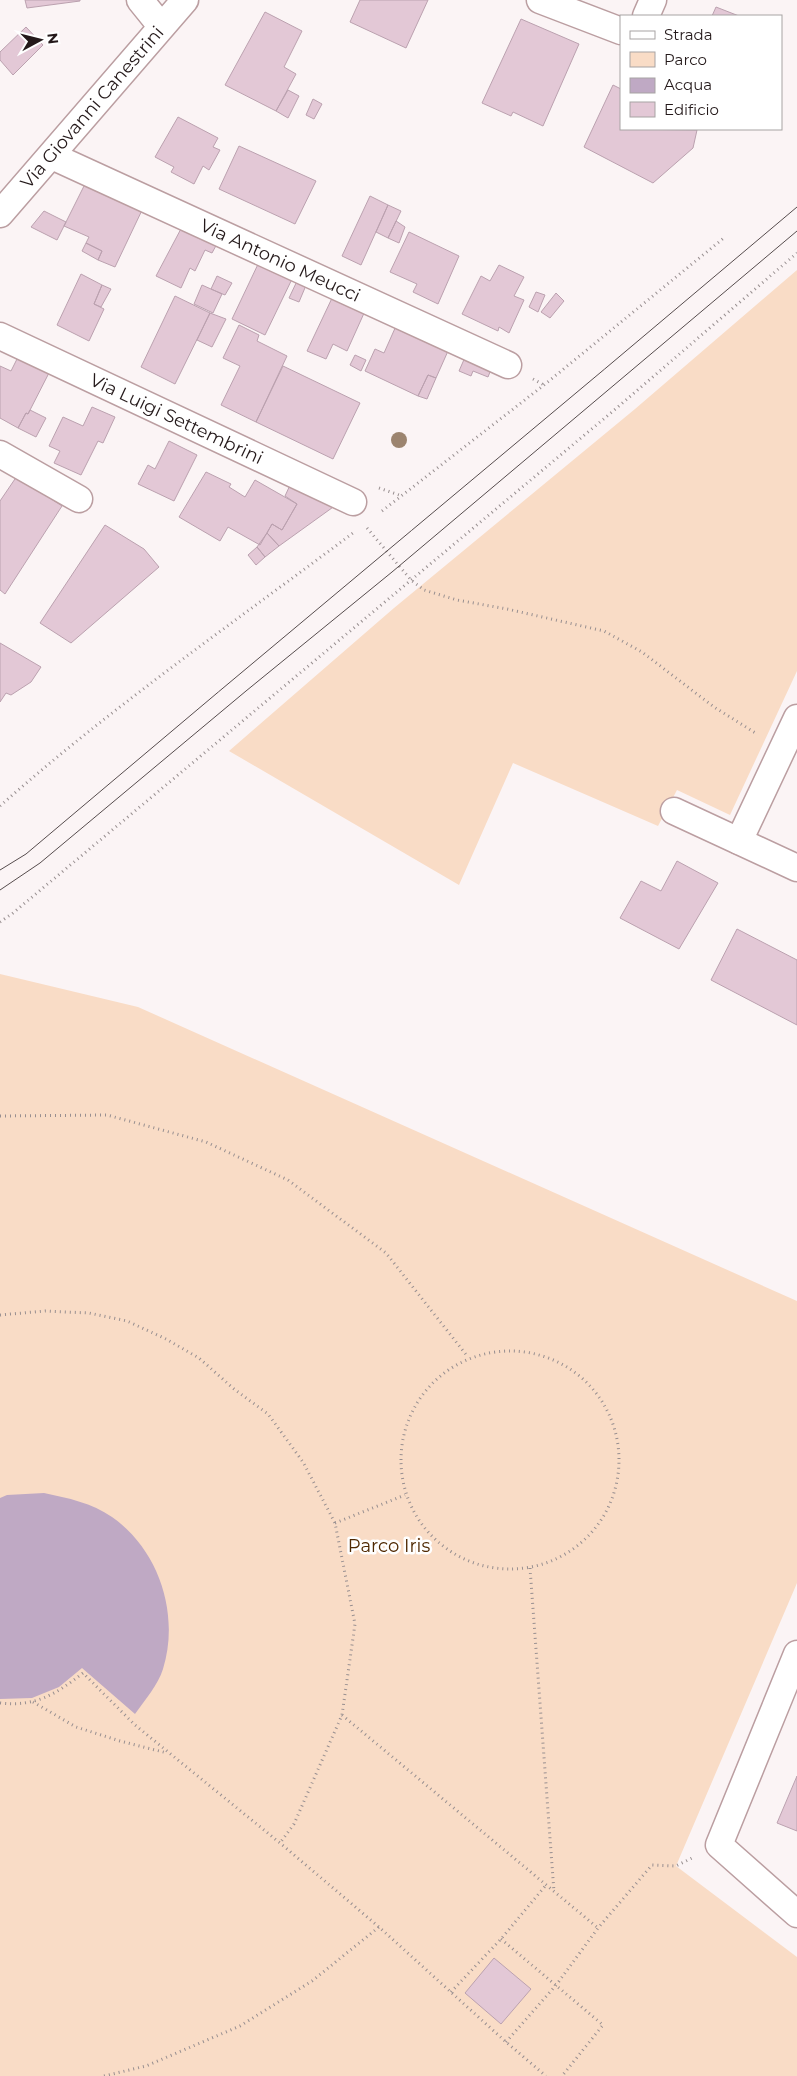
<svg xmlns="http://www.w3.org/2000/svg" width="797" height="2076" font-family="Montserrat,sans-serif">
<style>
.green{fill:#f9dcc6}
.water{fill:#bfa9c4}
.building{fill:#e3c8d6;stroke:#bba1af}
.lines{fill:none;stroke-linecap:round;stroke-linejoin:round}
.street-casing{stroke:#bb9ea1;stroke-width:29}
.path{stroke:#988f90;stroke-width:3;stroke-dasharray:1 4;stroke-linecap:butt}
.street{stroke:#fff;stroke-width:26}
.tram{stroke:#564c4d;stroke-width:1}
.tree{fill:#9c846f}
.labels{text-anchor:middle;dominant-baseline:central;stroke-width:5;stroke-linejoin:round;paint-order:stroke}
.street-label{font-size:18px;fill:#24191a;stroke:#fff}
.park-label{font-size:18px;fill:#4f2801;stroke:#fff}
</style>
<rect width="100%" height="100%" fill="#fbf4f5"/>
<path class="green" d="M797,270V671L730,815L677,790L658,826L513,763L459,885L229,751L394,608L635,409Z
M0,974L138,1007L797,1301V1583L676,1866L797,1957V2076H0Z"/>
<path class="water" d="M44,1493C68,1498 92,1503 112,1517C159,1550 180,1614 163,1669C158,1685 145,1700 135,1714L82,1668L59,1687L32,1698L0,1699V1498L7,1495Z"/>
<path class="building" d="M25,0H80V1L27,8Z
M360,0H428L406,48L350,22Z
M716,7L739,16H712Z
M265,12L302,31L284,67L296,74L276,111L225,85Z
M521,19L579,44L543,126L513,112L511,116L482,103Z
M26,27L43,45L13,75L0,60V52Z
M613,85L621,89V129L697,130L693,148L653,183L584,147Z
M288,90L299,96L288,118L276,111Z
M313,99L322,104L314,119L306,115Z
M178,117L218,138L213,147L220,150L209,170L203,166L194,184L171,172L174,167L155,157Z
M239,146L316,181L295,224L219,189Z
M88,178L144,206L115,267L98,260L102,251L86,243L89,237L64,226Z
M370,196L388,205L361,265L342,256Z
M388,205L401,211L388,238L376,232Z
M44,211L66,222L57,240L31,227Z
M396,221L405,227L399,243L388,238Z
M183,225L218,242L212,253L205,250L195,271L190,268L181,288L156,276Z
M409,232L459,256L438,304L413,292L417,284L390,272Z
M86,243L102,251L98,260L82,251Z
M260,260L293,277L265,335L232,319Z
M499,265L524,277L514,296L524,300L509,333L499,327L498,331L462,314L481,276L490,281Z
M81,274L102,285L94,304L104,309L89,341L57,325Z
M217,276L232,283L225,295L211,289Z
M298,279L307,283L299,302L289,298Z
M102,285L111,289L101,307L94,304Z
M202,285L222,294L213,313L194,304Z
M536,292L545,295L538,312L529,307Z
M556,293L564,301L550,318L541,312Z
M175,296L210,313L175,384L141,367Z
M333,296L365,311L347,351L333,344L326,359L307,351Z
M210,313L226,319L212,347L197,340Z
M239,325L259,335L257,341L287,356L256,422L221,405L240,366L223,358Z
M396,326L448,351L436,378L428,375L418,396L365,371L375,349L384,353Z
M21,351L52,367L28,414L26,413L18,428L0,418V366L11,371Z
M355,355L366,360L361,371L350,365Z
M466,355L492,367L488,377L473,371L471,376L459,371Z
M283,366L360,403L333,459L256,422Z
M428,375L436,378L427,399L418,396Z
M92,407L115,417L103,443L98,441L81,475L54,463L60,451L49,446L63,417L83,426Z
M30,410L46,418L36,437L18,428L26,413L28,414Z
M169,441L197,455L174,501L138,484L148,465L155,469Z
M206,472L231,484L229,487L245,497L255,480L297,504L282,530L272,524L260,545L228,527L220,541L179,517Z
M17,476L62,506L5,594L0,590V501Z
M291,483L336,505L279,546L267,533L272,524L282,530L297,504L285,496Z
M105,525L144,549L159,567L71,643L40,623Z
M267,533L279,546L265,557L257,547Z
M257,547L265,557L256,565L248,555Z
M0,643L41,667L31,682L11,695L6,693L0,702Z
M677,861L718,883L679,949L620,918L641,881L661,891Z
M737,929L797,960V1025L711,980Z
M797,1776V1831L777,1823Z
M494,1958L531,1989L501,2024L465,1993Z"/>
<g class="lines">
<g class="street-casing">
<g id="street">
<path d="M140,0L161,26"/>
<path d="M540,0L621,31"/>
<path d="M646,16L653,0"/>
<path id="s1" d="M52,156L508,365"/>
<path id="s2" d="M0,214L185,0"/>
<path id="s3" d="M0,336L353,502"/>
<path d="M0,454L79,499"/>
<path d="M674,811L797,868"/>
<path d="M739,841L797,718"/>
<path d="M797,1654L719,1845L797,1914"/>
</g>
</g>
<path class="path" d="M533,379L544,385
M379,488L402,496
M382,511L544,385L725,237
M367,528L411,580L424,590L457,600L507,609L604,631L642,652L714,707L757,734
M0,806C110,708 236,621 353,533
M0,922L13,913L612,412L797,253
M0,1116L107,1115L206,1142L288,1180L386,1253L468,1357
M0,1315L45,1311L89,1313L127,1321L166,1339L199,1358L234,1389L268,1414L303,1462L335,1523L355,1624L342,1715L294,1824L280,1843
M401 1460a109 109 0 1 1 218 0a109 109 0 1 1-218 0Z
M335,1523L405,1495
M530,1568L554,1892
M33,1702L76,1727L120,1741L167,1753
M0,1703C36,1707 56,1694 83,1673L135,1725L280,1843L379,1927L506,2042L546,2076
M342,1715L598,1928
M501,1939L603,2025L562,2076
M451,1992L501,1939L546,1885
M506,2042L557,1984L598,1928L652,1865L676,1866L692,1858
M104,2076L146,2066L240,2026L312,1981L379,1927"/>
<use href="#street" class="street"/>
<path class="tram" d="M0,870L26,854C282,637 541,424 797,207
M0,890L40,863L246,691L392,572L797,231"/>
</g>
<circle class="tree" cx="399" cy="440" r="8"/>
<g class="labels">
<g class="street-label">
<text stroke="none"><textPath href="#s2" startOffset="141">Via Giovanni Canestrini</textPath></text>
<text stroke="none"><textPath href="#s1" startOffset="251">Via Antonio Meucci</textPath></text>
<text stroke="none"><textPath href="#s3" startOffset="195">Via Luigi Settembrini</textPath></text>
</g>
<g class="park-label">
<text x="389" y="1546">Parco Iris</text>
</g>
</g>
<rect x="620" y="15" width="162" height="115" fill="#ffffff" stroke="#a7a3a3"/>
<rect x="630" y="31" width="25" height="8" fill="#ffffff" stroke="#a7a3a3"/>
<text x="664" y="40" font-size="15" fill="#24191a">Strada</text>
<rect x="630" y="52" width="25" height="15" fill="#f9dcc6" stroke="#a7a3a3"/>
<text x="664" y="65" font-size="15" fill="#24191a">Parco</text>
<rect x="630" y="78" width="25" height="15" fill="#bfa9c4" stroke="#a7a3a3"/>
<text x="664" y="90" font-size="15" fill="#24191a">Acqua</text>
<rect x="630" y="102" width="25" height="15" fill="#e3c8d6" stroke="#a7a3a3"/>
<text x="664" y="115" font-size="15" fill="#24191a">Edificio</text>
<g transform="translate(40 40) rotate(83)" stroke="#ffffff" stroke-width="4" paint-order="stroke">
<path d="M0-4L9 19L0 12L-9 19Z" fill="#24191a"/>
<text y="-8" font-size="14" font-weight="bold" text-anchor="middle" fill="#24191a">N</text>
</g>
</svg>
